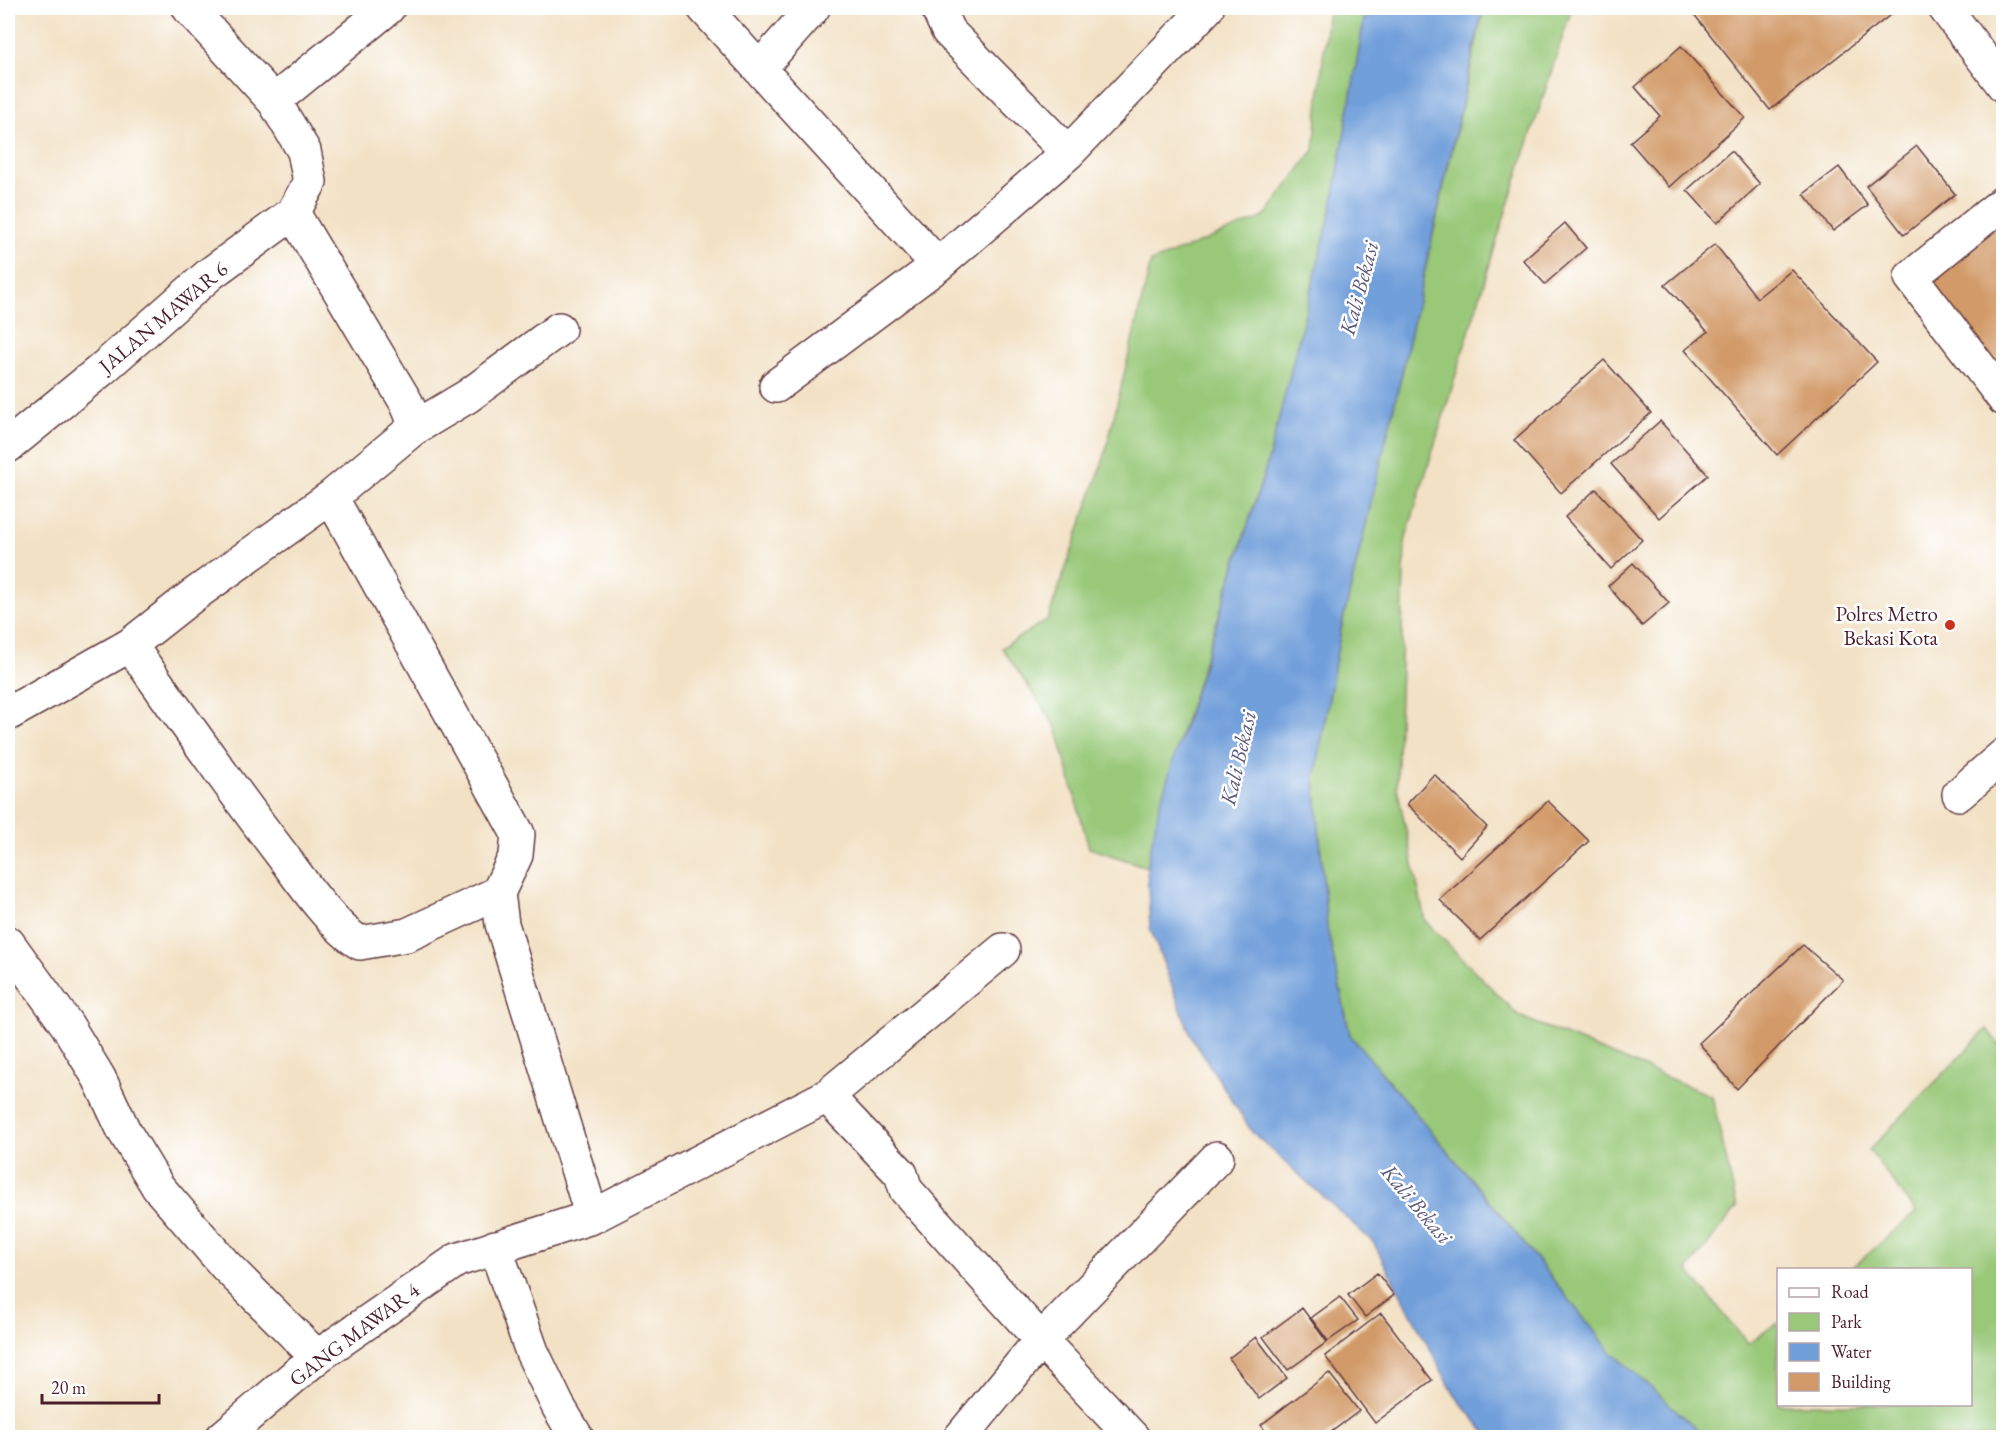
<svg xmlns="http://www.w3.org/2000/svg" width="2011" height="1445" font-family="'EB Garamond',serif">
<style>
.green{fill:#98c878;stroke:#717452;stroke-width:1.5}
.water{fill:#719fda;stroke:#5e5f82;stroke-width:1.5}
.building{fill:#d29a68}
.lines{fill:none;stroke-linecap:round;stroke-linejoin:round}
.minor-casing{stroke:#633c42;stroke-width:36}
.minor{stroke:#fff;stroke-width:33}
.poi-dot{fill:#c8321e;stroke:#fff;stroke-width:2}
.labels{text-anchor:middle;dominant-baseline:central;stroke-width:5;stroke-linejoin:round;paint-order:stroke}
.street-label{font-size:21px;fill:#4a1f2b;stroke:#fff}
.poi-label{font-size:21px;fill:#4a1f2b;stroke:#fff;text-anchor:end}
.water-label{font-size:22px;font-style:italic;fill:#5c597a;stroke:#fff}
</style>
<rect width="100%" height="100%" fill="#fff"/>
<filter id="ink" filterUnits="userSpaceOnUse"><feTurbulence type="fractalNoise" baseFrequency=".0167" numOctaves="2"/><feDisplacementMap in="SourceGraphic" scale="12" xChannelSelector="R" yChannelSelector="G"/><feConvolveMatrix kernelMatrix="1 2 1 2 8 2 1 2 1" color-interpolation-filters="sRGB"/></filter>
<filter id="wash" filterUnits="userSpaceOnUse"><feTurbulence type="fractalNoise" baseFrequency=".008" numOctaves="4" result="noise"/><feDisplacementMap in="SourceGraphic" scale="24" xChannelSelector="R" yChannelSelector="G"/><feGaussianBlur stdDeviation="1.35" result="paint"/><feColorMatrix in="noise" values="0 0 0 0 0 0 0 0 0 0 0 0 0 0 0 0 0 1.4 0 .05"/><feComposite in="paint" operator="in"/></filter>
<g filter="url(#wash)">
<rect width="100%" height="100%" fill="#f2e1c5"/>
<path class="green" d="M1328,8H1366L1332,207L1269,458L1180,737L1147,867L1089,848L1056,727L1002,648L1048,619L1104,458L1151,262L1264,217L1314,150Z
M1484,8H1572L1506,211L1405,541L1397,787L1425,921L1519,1016L1712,1096L1737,1207L1688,1270L1748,1344L1778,1322V1404H1970V1270L1851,1269L1916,1212L1869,1150L1987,1029L2004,1052L2003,1437H1706L1611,1352L1497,1210L1350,1035L1327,928L1315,778L1341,629L1401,377Z"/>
<path class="water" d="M1366,8H1483L1401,377L1341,629L1315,778L1327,928L1350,1035L1497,1210L1611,1352L1706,1437H1489L1454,1394L1373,1242L1252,1132L1191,1036L1150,928L1147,867L1159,806L1269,458L1332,207Z"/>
<g id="blocks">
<path class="building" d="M1689,8H1899L1770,110Z
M1681,46L1745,118L1669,187L1630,142L1660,116L1635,87Z
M1917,146L1955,194L1904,235L1866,186Z
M1731,151L1760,184L1717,223L1687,190Z
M1839,167L1868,205L1833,231L1804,194Z
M2004,219V385L1924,278Z
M1565,223L1586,248L1545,284L1523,260Z
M1715,244L1757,298L1792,270L1877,362L1777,455L1685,350L1708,332L1665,285Z
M1604,360L1651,413L1561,493L1514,440Z
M1660,421L1708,475L1659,518L1611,464Z
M1596,489L1642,540L1611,569L1565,517Z
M1633,563L1669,603L1642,626L1608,586Z
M1434,774L1487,827L1460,857L1407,804Z
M1548,801L1589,841L1480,940L1440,900Z
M1803,945L1843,980L1737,1089L1699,1043Z
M1377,1273L1394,1295L1365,1317L1348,1295Z
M1340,1297L1358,1320L1328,1341L1311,1318Z
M1302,1308L1327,1342L1288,1370L1263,1337Z
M1381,1313L1432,1380L1375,1423L1325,1356Z
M1256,1337L1287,1378L1259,1399L1229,1358Z
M1329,1373L1359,1411L1323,1438H1270L1261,1425Z"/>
</g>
</g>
<g filter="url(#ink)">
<use href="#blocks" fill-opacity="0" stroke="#633c42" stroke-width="1.5"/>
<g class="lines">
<g class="minor-casing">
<path id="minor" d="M704,8L938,265
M940,8L939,11L948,31L1068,153
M1945,8L2004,86
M760,68L813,8
M274,101L388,8
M2004,202L1911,277L2004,399
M776,386L938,265L1068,153L1207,8
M413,429L468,396L559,329
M8,446L101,370L210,274L293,213L310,182L304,151L274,101L189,8
M331,497L518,834L516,855L498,893L502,924L592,1217
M130,645C180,715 229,786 282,855C301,881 333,927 360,943L407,935L498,893
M8,714L130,645L191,597L331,497L413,429L414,421L406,402L293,213
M1959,794L2004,755
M8,943L67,1025L99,1078L124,1131L158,1187L225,1265L317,1357
M827,1096L901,1174L906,1190L1041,1340L1133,1438
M495,1247L532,1352L558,1406L577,1438
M222,1438L317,1357L457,1260L592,1217L827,1096L1003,950
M960,1438L1041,1340L1217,1158"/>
</g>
<use href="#minor" class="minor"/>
</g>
</g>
<circle class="poi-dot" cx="1950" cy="625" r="6"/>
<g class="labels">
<g class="street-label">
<text transform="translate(163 317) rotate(-40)">JALAN MAWAR 6</text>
<text transform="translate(354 1334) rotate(-37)">GANG MAWAR 4</text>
</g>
<g class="poi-label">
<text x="1938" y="613">Polres Metro<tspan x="1938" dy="24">Bekasi Kota</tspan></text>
</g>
<g class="water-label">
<text transform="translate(1359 288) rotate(-75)">Kali Bekasi</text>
<text transform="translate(1238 758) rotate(-77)">Kali Bekasi</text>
<text transform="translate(1417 1204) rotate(50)">Kali Bekasi</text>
</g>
</g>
<rect width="2011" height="1445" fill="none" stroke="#fff" stroke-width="30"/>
<rect x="1777" y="1268" width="195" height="138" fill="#ffffff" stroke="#b7a5aa" stroke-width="1.5"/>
<rect x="1789" y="1288" width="30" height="9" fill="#ffffff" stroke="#b7a5aa" stroke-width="1.5"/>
<text x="1831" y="1298" font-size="18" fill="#4a1f2b">Road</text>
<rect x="1789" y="1313" width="30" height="18" fill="#98c878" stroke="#b7a5aa" stroke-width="1.5"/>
<text x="1831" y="1328" font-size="18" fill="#4a1f2b">Park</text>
<rect x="1789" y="1343" width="30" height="18" fill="#719fda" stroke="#b7a5aa" stroke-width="1.5"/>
<text x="1831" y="1358" font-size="18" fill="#4a1f2b">Water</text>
<rect x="1789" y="1373" width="30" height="18" fill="#d29a68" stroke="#b7a5aa" stroke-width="1.5"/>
<text x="1831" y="1388" font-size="18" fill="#4a1f2b">Building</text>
<path d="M42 1394v9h117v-9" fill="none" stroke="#4a1f2b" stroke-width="3"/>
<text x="51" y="1394" font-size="18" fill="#4a1f2b" stroke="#ffffff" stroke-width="4.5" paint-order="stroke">20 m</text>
</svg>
